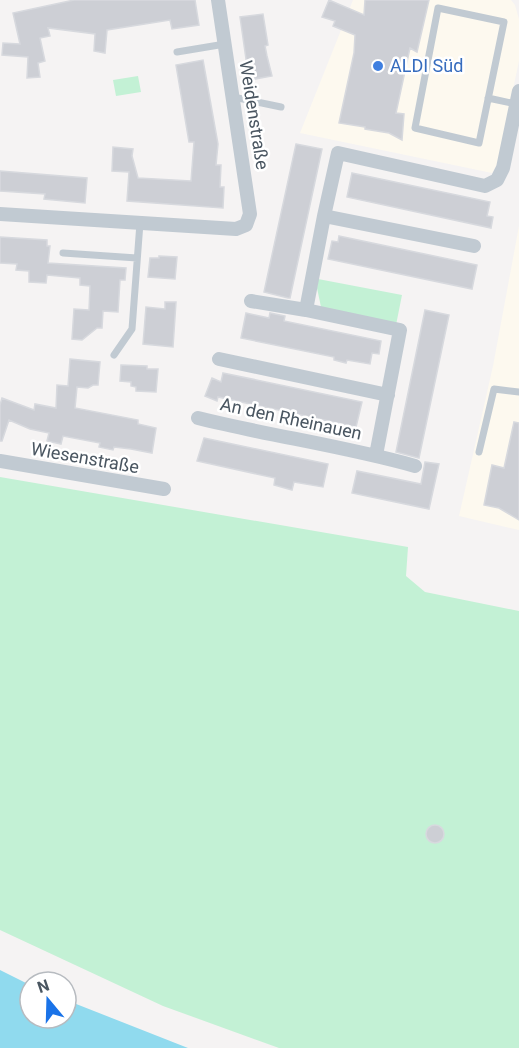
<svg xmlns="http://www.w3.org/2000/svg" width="519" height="1048" viewBox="0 0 519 1048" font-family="Roboto,sans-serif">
<rect width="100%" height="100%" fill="#f5f3f3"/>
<path fill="#fdf9ef" d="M353 0H511L515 5 519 19V61L497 165 492 173 300 133Z
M519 226V530L459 516 493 366Z"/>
<path fill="#c3f1d5" d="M138 76 141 92 116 96 113 80Z
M318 279 402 295 396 325 321 307 317 288Z
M0 477 408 547 406 576 425 592 519 611V1048H279L163 1006 0 930Z"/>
<path fill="#90daee" d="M0 970 30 985V1018H66V1000L188 1048H0Z"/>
<path fill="#cdcfd5" stroke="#d7d9de" stroke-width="1.5" d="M74 0H195L199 25 172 29 170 20 107 30 105 53 94 51 95 34 48 28 50 36 40 38 45 61 38 63 40 77 27 78 28 57 2 55 3 43 20 44 13 13Z
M329 0 364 15 365 0H429L417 52 410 48 396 113 404 114 402 140 389 133 365 129V127L339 123 354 53 355 35 333 26 335 21 322 17Z
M263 14 268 45 265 46 267 56 272 76 249 80 240 17Z
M203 60 218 144 216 165H221L220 187H224L223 208 127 201 129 172 112 171 113 147 133 149 132 156 138 178 191 181 194 142H189L176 65Z
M296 144 322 149 290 298H288L264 292Z
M0 171 87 178 85 203 44 199 45 194 0 191Z
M352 173 490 202 487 216 493 217 491 228 347 197Z
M339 236 477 265 472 289 328 259 332 241 338 242Z
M0 237 47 240V246H50L48 263 126 268 125 280H120L118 312 103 311 102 328H97L82 340 72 339 74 309 89 310 90 286 80 285V278L47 275 46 283 29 282V271L16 270 17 264 0 263Z
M159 256 177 257 175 279 148 277 150 258H159Z
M165 302H176L173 347 143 344 146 307 165 309Z
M425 310 449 315 419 458 396 452Z
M246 313 269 318 270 313 285 316 284 321 381 341 379 354 372 353 370 364 347 360 346 363 334 360V357L241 338Z
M70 359 100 362 98 385H93L88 388 77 387 75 408 138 420V424L156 428 152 453 131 449 114 447 113 450 99 447 100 443 63 436 61 444 47 441 49 433 30 429 9 420 2 441H0V405L2 398 34 410 35 404 56 408 57 385 68 386Z
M121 365 147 366V369H158L156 392 136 391V387L131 386V382L120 381Z
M223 373 362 402 356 427 218 397 217 401 205 396 212 378 221 382Z
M514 422 519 423V520L499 508 484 505 492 465 504 468Z
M204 438 328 464 323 487 294 482 292 490 274 485 275 478 197 461Z
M425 462 439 464 429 509 352 493 357 471 421 484Z
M426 834a9 9 0 1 1 18 0a9 9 0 1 1-18 0Z"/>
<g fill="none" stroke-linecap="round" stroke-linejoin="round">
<path stroke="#c1cad2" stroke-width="7" d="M438 8 504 22 479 143 415 128Z
M177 52 225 44
M233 97 281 107
M488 98 516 104
M63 253 137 258
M114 355 132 329 140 223
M479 452 494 389 519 392"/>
<path stroke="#c1cad2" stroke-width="14" d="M0 214 236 229 246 225 250 214 218 0
M474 246 324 216 338 153 485 186 497 180 503 168 519 91
M251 301 306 310 400 330 376 455
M306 310 324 216
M219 359 388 395
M198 418C270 436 344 446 415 466
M0 461 164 489"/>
</g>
<circle fill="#3f7fe0" stroke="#fff" stroke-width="2" cx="378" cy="66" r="6"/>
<g text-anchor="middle" stroke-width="5" stroke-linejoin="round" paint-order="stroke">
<g font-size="18" fill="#366cbe" stroke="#fff" text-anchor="start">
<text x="390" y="72">ALDI Süd</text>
</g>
<g font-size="18" fill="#4a5661" stroke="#fff">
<text transform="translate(254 115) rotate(81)" y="6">Weidenstraße</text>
<text transform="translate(291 419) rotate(12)" y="6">An den Rheinauen</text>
<text transform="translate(85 458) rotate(10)" y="6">Wiesenstraße</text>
</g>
</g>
<g transform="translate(48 1000) rotate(341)"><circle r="28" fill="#ffffff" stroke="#b7bbc0" stroke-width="1.5"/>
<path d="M0-4.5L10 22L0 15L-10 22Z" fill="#1a73e8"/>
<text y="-9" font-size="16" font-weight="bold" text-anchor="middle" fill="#4a5661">N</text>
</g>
</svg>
